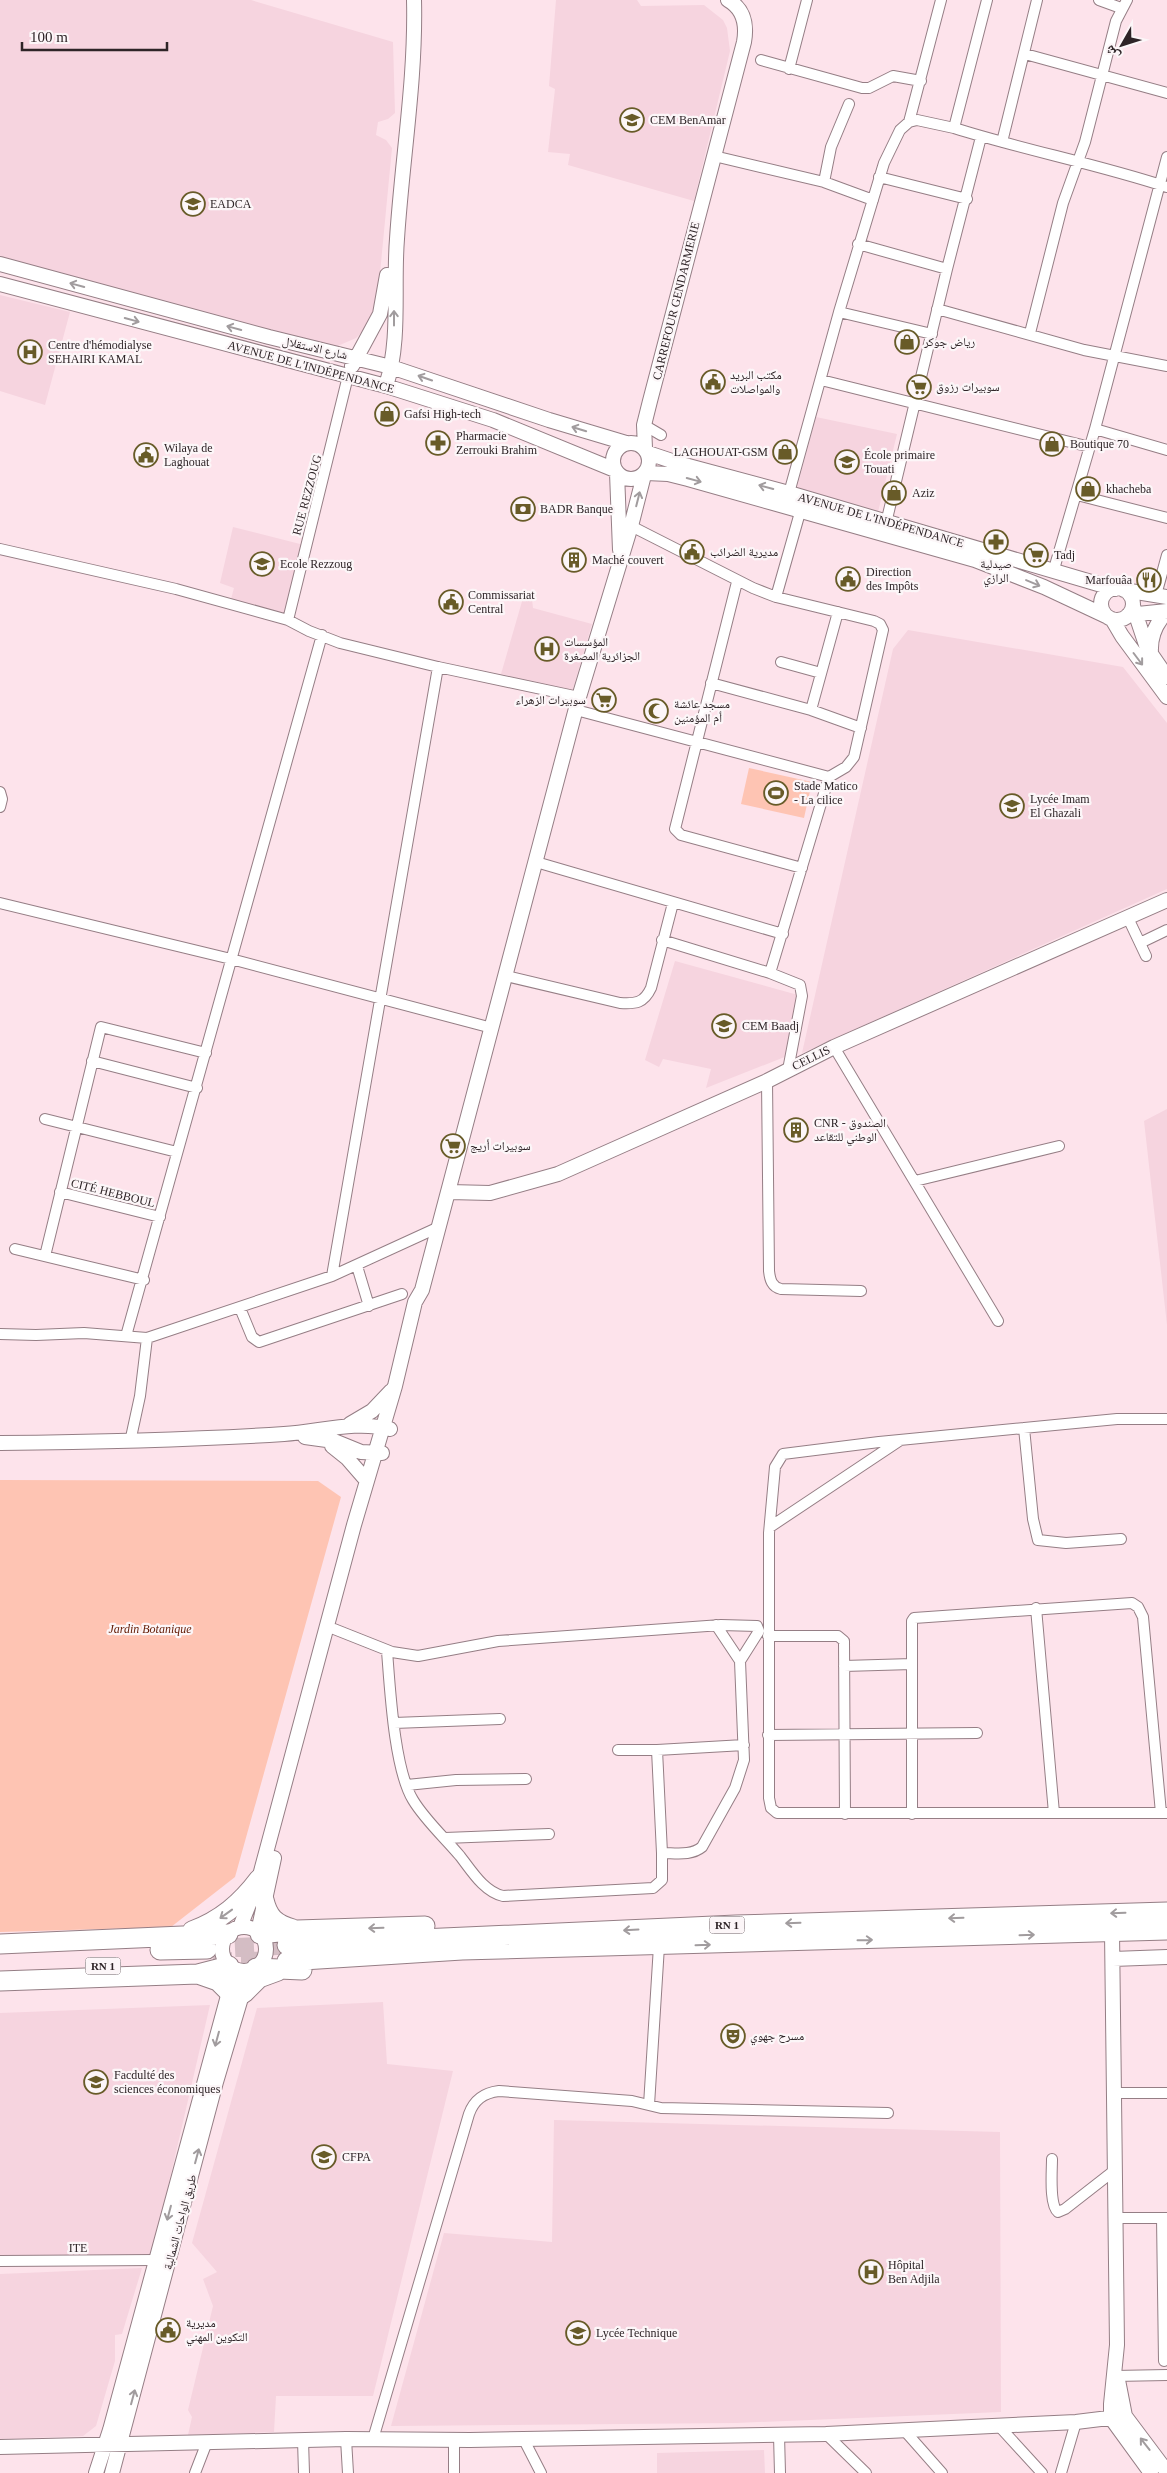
<svg xmlns="http://www.w3.org/2000/svg" width="1167" height="2473" viewBox="0 0 1167 2473" font-family="'Times New Roman','Noto Naskh Arabic',serif">
<rect width="100%" height="100%" fill="#fde3eb"/>
<path fill="#f6d4df" d="M0 0H251L393 42 395 113 388 119 378 122 376 135 386 140 392 148 376 315 366 328 356 338 333 348 0 259Z
M556 0H637L641 6 704 5 723 20 727 28 730 51 694 201 568 165 570 154 548 152 555 89 549 86Z
M0 295 70 312 45 405 0 391Z
M816 417 897 434 878 512 796 491Z
M233 527 304 545 284 616 231 599 234 588 220 583Z
M523 598 532 599 533 608 592 624 572 692 501 674Z
M908 630 1123 667 1167 723V889L802 1053 893 649Z
M675 961 798 995 787 1056 706 1088 711 1069 663 1059 659 1067 645 1060Z
M1167 1109V1325L1144 1121Z
M383 2002 387 2064 453 2071 373 2396H276L274 2432 188 2435 192 2417 188 2410 213 2306 203 2279 217 2272 192 2243 257 2008Z
M210 2005 152 2256 0 2263V2013Z
M554 2120 1000 2132 1001 2412 736 2423 391 2426 444 2233 552 2242Z
M142 2268 122 2334 115 2335V2361L96 2426 83 2436 0 2439V2274Z
M764 2450 765 2473H657V2453Z"/>
<path fill="#fec4b3" d="M749 768 812 782 804 818 741 804Z
M0 1480 318 1481 341 1497 235 1877 171 1927 0 1932Z"/>
<g fill="none" stroke-linecap="round" stroke-linejoin="round">
<path stroke="#d4bdc4" stroke-width="19" stroke-dasharray="19 9" stroke-linecap="butt" d="M207 1949 287 1945
M213 1962 273 1961"/>
<g stroke="#957e85" stroke-width="12">
<path id="street" d="M1099 0 1121 8
M1025 54 1167 93
M761 60 862 88H869L893 76 921 81
M789 69 807 0
M909 122 941 0
M954 128C1024 150 1097 164 1167 187
M1002 142 1037 0
M714 156 824 182 873 200
M879 177 967 199
M824 182 831 147 849 104
M858 244 947 269
M937 309 1084 350 1167 366
M839 312 932 334
M1030 333 1063 203 1085 142 1116 21 1127 0
M821 380 1090 447
M644 425 661 435
M1095 429 1167 450
M789 493 839 312 884 163 900 130 909 122 917 120 954 128 987 0
M1077 495 1167 518
M886 523 947 269 981 137
M631 526 753 588 776 597 874 621 880 624 883 630 854 757 846 767 829 777 770 973
M0 549 176 589 288 620 309 631 340 643 438 667 579 697
M1054 569 1095 429 1167 157
M737 582 675 829 681 835 802 868
M1156 595 1167 555
M776 597 801 509
M288 620 348 376
M781 662 821 673
M711 683 811 710 861 728
M576 710 829 777
M811 710 838 612
M0 792 2 799 0 807
M536 862 783 934
M0 903 231 959 492 1028
M1128 918 1146 956
M662 940 770 973 800 985 802 996 788 1070
M1140 943 1167 930
M506 976 620 1003C636 1004 644 1003 651 988L673 903
M834 1047 998 1321
M92 1061 197 1088
M767 1081 769 1271C770 1280 772 1287 781 1289L861 1291
M45 1119 177 1152
M915 1181 1059 1146
M60 1192 160 1217
M15 1249 144 1280
M45 1256 101 1027 206 1053
M357 1266 369 1306
M332 1276 438 667
M240 1308 252 1337 259 1342 402 1294
M0 1334 36 1335 84 1333 147 1338 332 1276 439 1227
M126 1336 322 635
M1167 1419H1117L879 1442 783 1454 775 1467 769 1533V1798L771 1808 777 1813H1167
M1024 1428 1033 1519 1038 1540 1066 1543 1121 1539
M130 1442 140 1396 147 1338
M770 1527 899 1441
M1036 1608 1054 1813
M334 1629 392 1652 418 1656 498 1641 721 1625 757 1626 759 1631 740 1661 716 1625
M768 1636H838L844 1641 845 1814
M387 1651C390 1688 394 1769 413 1800 425 1820 444 1837 460 1856 471 1870 484 1892 503 1896L653 1888 662 1880V1853C676 1853 691 1856 702 1847L735 1788 744 1760 740 1661
M844 1666 912 1664
M394 1723 500 1719
M768 1735 977 1733
M618 1750H657
M407 1785 456 1780 526 1779
M912 1814V1621L914 1618 1132 1603 1138 1607 1143 1617 1161 1813
M445 1838 549 1834
M662 1853 657 1750 744 1745
M1114 2093H1167
M649 2105 659 1946
M1052 2159C1052 2171 1049 2205 1058 2212L1065 2209 1115 2170
M1116 2218H1167
M1162 2218 1164 2361
M0 2261 156 2260
M1114 2376 1167 2375
M999 2426 1042 2473
M904 2430 942 2473
M826 2434 866 2473
M779 2435 780 2473
M523 2438 541 2473
M346 2439 348 2473
M373 2439 469 2114C474 2100 483 2093 499 2091L632 2101 661 2108 888 2113
M303 2440 304 2473
M454 2440V2473
M195 2473 207 2442
M1061 2473 1076 2422"/>
</g>
<g stroke="#957e85" stroke-width="16">
<path id="secondary" d="M0 264 269 337 391 367 549 420 626 443
M0 284 386 386 493 420 615 470
M352 366 380 314 387 275
M386 386C401 339 393 287 397 239 402 160 416 79 414 0
M613 461a18 18 0 1 1 36 0a18 18 0 1 1-36 0Z
M645 448 644 425 650 401 744 42C747 25 744 9 728 0
M648 453 681 464 789 493 1115 589
M617 473 620 550
M646 473 668 474 688 479 975 560 1044 587 1108 617
M1101 604a16 16 0 1 1 32 0a16 16 0 1 1-32 0Z
M1124 590 1167 597
M1133 606 1147 648 1167 677
M1128 615 1167 611
M1112 619 1122 636 1167 697
M1151 653C1150 637 1155 624 1167 612
M449 1192 490 1193 558 1174 767 1081 834 1047 1167 900
M350 1424 372 1411 391 1391
M305 1437 334 1441 361 1452 382 1453
M0 1443C95 1442 190 1440 284 1434 320 1432 354 1420 390 1429
M332 1446 347 1458 367 1481
M222 1949a22 22 0 1 1 44 0a22 22 0 1 1-44 0Z
M240 1927 259 1879 354 1525 395 1386 415 1302 422 1290 579 697 631 526 644 475
M258 1932 274 1858
M1112 1932 1117 2345 1111 2404V2418L1151 2473
M1113 1959 1167 1957
M1118 2380 1125 2416 1167 2472
M0 2447 346 2439 470 2440 826 2434 1076 2422 1125 2416
M96 2473 110 2430 235 1970
M112 2473 216 2082 249 1971"/>
</g>
<g stroke="#957e85" stroke-width="21">
<path id="highway" d="M264 1900C268 1917 275 1924 293 1929
M192 1931C221 1920 241 1903 259 1879
M260 1934 297 1930 425 1926
M0 1944 228 1934
M287 1945 736 1925 1167 1912
M160 1950 207 1949
M287 1961 462 1950 1167 1930
M256 1968 302 1970
M198 1974 218 1981 229 1992
M0 1981 198 1974 229 1966
M244 1993 259 1978 278 1971"/>
</g>
<use href="#street" stroke="#fff" stroke-width="10"/>
<use href="#secondary" stroke="#fff" stroke-width="14"/>
<use href="#highway" stroke="#fff" stroke-width="19"/>
</g>
<defs><path id="oneway-shaft" d="M-6 0H5M1.5-3L5.5 0L1.5 3" fill="none" stroke-width="1.6" stroke-linecap="round" stroke-linejoin="round" transform="scale(1.25)"/></defs>
<g stroke="#a19c9e">
<use href="#oneway-shaft" transform="translate(77 285) rotate(-165)"/>
<use href="#oneway-shaft" transform="translate(394 318) rotate(-90)"/>
<use href="#oneway-shaft" transform="translate(132 320) rotate(15)"/>
<use href="#oneway-shaft" transform="translate(234 328) rotate(-165)"/>
<use href="#oneway-shaft" transform="translate(425 378) rotate(-161)"/>
<use href="#oneway-shaft" transform="translate(579 429) rotate(-163)"/>
<use href="#oneway-shaft" transform="translate(694 480) rotate(15)"/>
<use href="#oneway-shaft" transform="translate(766 487) rotate(-165)"/>
<use href="#oneway-shaft" transform="translate(638 499) rotate(-76)"/>
<use href="#oneway-shaft" transform="translate(1033 583) rotate(23)"/>
<use href="#oneway-shaft" transform="translate(1138 659) rotate(53)"/>
<use href="#oneway-shaft" transform="translate(1118 1913) rotate(178)"/>
<use href="#oneway-shaft" transform="translate(226 1914) rotate(144)"/>
<use href="#oneway-shaft" transform="translate(956 1918) rotate(178)"/>
<use href="#oneway-shaft" transform="translate(793 1923) rotate(178)"/>
<use href="#oneway-shaft" transform="translate(376 1928) rotate(178)"/>
<use href="#oneway-shaft" transform="translate(631 1930) rotate(177)"/>
<use href="#oneway-shaft" transform="translate(1027 1935) rotate(-2)"/>
<use href="#oneway-shaft" transform="translate(865 1940) rotate(-1)"/>
<use href="#oneway-shaft" transform="translate(703 1945) rotate(-2)"/>
<use href="#oneway-shaft" transform="translate(217 2039) rotate(105)"/>
<use href="#oneway-shaft" transform="translate(197 2156) rotate(-75)"/>
<use href="#oneway-shaft" transform="translate(169 2213) rotate(105)"/>
<use href="#oneway-shaft" transform="translate(133 2397) rotate(-75)"/>
<use href="#oneway-shaft" transform="translate(1145 2444) rotate(-128)"/>
</g>
<defs>
<g id="school-ring" transform="scale(1.25)"><circle r="9.5" fill="#fcf6f8" stroke="#685b28" stroke-width="1.5"/><path d="M0-5L7-2L0 1L-7-2ZM-4 1L0 2.5L4 1V4Q0 6-4 4Z" fill="#685b28"/></g>
<g id="university-ring" transform="scale(1.25)"><circle r="9.5" fill="#fcf6f8" stroke="#685b28" stroke-width="1.5"/><path d="M0-5L7-2L0 1L-7-2ZM-4 1L0 2.5L4 1V4Q0 6-4 4Z" fill="#685b28"/></g>
<g id="shop-ring" transform="scale(1.25)"><circle r="9.5" fill="#fcf6f8" stroke="#685b28" stroke-width="1.5"/><path d="M-5-2.5h2.3a2.7 3.5 0 0 1 5.4 0H5L5.5 6h-11ZM-1.5-2.5h3a1.5 2.3 0 0 0-3 0Z" fill="#685b28"/></g>
<g id="hospital-ring" transform="scale(1.25)"><circle r="9.5" fill="#fcf6f8" stroke="#685b28" stroke-width="1.5"/><path d="M-5-5h3v3.5h4V-5h3V5h-3V1.5h-4V5h-3Z" fill="#685b28"/></g>
<g id="civic-ring" transform="scale(1.25)"><circle r="9.5" fill="#fcf6f8" stroke="#685b28" stroke-width="1.5"/><path d="M-.6-6.5H3V-4.5H.6V-3L4-1V1h2V6H-6V1h2V-1L-.6-3ZM-1.2 2.5V6h2.4V2.5Z" fill="#685b28"/></g>
<g id="supermarket-ring" transform="scale(1.25)"><circle r="9.5" fill="#fcf6f8" stroke="#685b28" stroke-width="1.5"/><path d="M-6-5.5h2.5l.6 2H6L4.5 2H-2.5L-4.4-4H-6ZM-1.5 3.2a1.3 1.3 0 1 0 .1 0ZM3 3.2a1.3 1.3 0 1 0 .1 0Z" fill="#685b28"/></g>
<g id="pharmacy-ring" transform="scale(1.25)"><circle r="9.5" fill="#fcf6f8" stroke="#685b28" stroke-width="1.5"/><path d="M-2-6h4v4h4v4h-4v4h-4v-4h-4v-4h4Z" fill="#685b28"/></g>
<g id="bank-ring" transform="scale(1.25)"><circle r="9.5" fill="#fcf6f8" stroke="#685b28" stroke-width="1.5"/><path d="M-6-4H6V4H-6ZM0-2.3a2.3 2.3 0 1 0 0 4.6a2.3 2.3 0 1 0 0-4.6Z" fill="#685b28"/></g>
<g id="building-ring" transform="scale(1.25)"><circle r="9.5" fill="#fcf6f8" stroke="#685b28" stroke-width="1.5"/><path d="M-4-6H4V6H1V3H-1V6H-4ZM-2.5-4.3h1.7v1.8h-1.7ZM.8-4.3h1.7v1.8H.8ZM-2.5-1h1.7V.8h-1.7ZM.8-1h1.7V.8H.8Z" fill="#685b28"/></g>
<g id="restaurant-ring" transform="scale(1.25)"><circle r="9.5" fill="#fcf6f8" stroke="#685b28" stroke-width="1.5"/><path d="M-5-6h1v4h1v-4h1v4h1v-4h1v5L-1.5 .5V6h-2V.5L-5-1ZM5-6V6H3V1.5H1.5Q1.5-4 5-6Z" fill="#685b28"/></g>
<g id="mosque-ring" transform="scale(1.25)"><circle r="9.5" fill="#fcf6f8" stroke="#685b28" stroke-width="1.5"/><path d="M3.5-4.9A6 6 0 1 0 3.5 4.9A5 5 0 1 1 3.5-4.9Z" fill="#685b28"/></g>
<g id="stadium-ring" transform="scale(1.25)"><circle r="9.5" fill="#fcf6f8" stroke="#685b28" stroke-width="1.5"/><path d="M0-5a6.5 5 0 1 0 0 10a6.5 5 0 1 0 0-10ZM-3.5-1.8h7v3.6h-7Z" fill="#685b28"/></g>
<g id="theatre-ring" transform="scale(1.25)"><circle r="9.5" fill="#fcf6f8" stroke="#685b28" stroke-width="1.5"/><path d="M-5-5.5Q0-4 5-5.5V0Q5 5 0 6Q-5 5-5 0ZM-3.3-2.5H-1v1.5H-3.3ZM1-2.5H3.3v1.5H1ZM-2.8 1Q0 5.5 2.8 1Z" fill="#685b28"/></g>
</defs>
<g fill-rule="evenodd">
<use href="#school-ring" x="632" y="120"/>
<use href="#university-ring" x="193" y="204"/>
<use href="#shop-ring" x="907" y="342"/>
<use href="#hospital-ring" x="30" y="352"/>
<use href="#civic-ring" x="713" y="382"/>
<use href="#supermarket-ring" x="919" y="387"/>
<use href="#shop-ring" x="387" y="414"/>
<use href="#pharmacy-ring" x="438" y="443"/>
<use href="#shop-ring" x="1052" y="444"/>
<use href="#shop-ring" x="785" y="452"/>
<use href="#civic-ring" x="146" y="455"/>
<use href="#school-ring" x="847" y="462"/>
<use href="#shop-ring" x="1088" y="489"/>
<use href="#shop-ring" x="894" y="493"/>
<use href="#bank-ring" x="523" y="509"/>
<use href="#pharmacy-ring" x="996" y="542"/>
<use href="#civic-ring" x="692" y="552"/>
<use href="#supermarket-ring" x="1036" y="555"/>
<use href="#building-ring" x="574" y="560"/>
<use href="#school-ring" x="262" y="564"/>
<use href="#civic-ring" x="848" y="579"/>
<use href="#restaurant-ring" x="1149" y="580"/>
<use href="#civic-ring" x="451" y="602"/>
<use href="#hospital-ring" x="547" y="649"/>
<use href="#supermarket-ring" x="604" y="700"/>
<use href="#mosque-ring" x="656" y="711"/>
<use href="#stadium-ring" x="776" y="793"/>
<use href="#school-ring" x="1012" y="806"/>
<use href="#school-ring" x="724" y="1026"/>
<use href="#building-ring" x="796" y="1130"/>
<use href="#supermarket-ring" x="453" y="1146"/>
<use href="#theatre-ring" x="733" y="2036"/>
<use href="#university-ring" x="96" y="2082"/>
<use href="#university-ring" x="324" y="2157"/>
<use href="#hospital-ring" x="871" y="2272"/>
<use href="#civic-ring" x="168" y="2330"/>
<use href="#school-ring" x="578" y="2333"/>
</g>
<g text-anchor="middle" stroke-width="4.5" stroke-linejoin="round" paint-order="stroke">
<g fill="#fcf6f8" stroke="#6c6366" stroke-width="1">
<rect x="709.5" y="1916.5" width="35" height="17" rx="4"/>
<rect x="85.5" y="1957.5" width="35" height="17" rx="4"/>
</g>
<g font-size="11" font-weight="bold" fill="#2e2427">
<text x="727" y="1929">RN 1</text>
<text x="103" y="1970">RN 1</text>
</g>
<g font-size="12" fill="#2e2427" stroke="#fcf6f8" text-anchor="start">
<text x="650" y="124">CEM BenAmar</text>
<text x="210" y="208">EADCA</text>
<text x="924" y="346">رياض جوكر</text>
<text x="48" y="349">Centre d'hémodialyse<tspan x="48" dy="14">SEHAIRI KAMAL</tspan></text>
<text x="730" y="379">مكتب البريد<tspan x="730" dy="14">والمواصلات</tspan></text>
<text x="936" y="391">سوبيرات رزوق</text>
<text x="404" y="418">Gafsi High-tech</text>
<text x="456" y="440">Pharmacie<tspan x="456" dy="14">Zerrouki Brahim</tspan></text>
<text x="1070" y="448">Boutique 70</text>
<text x="164" y="452">Wilaya de<tspan x="164" dy="14">Laghouat</tspan></text>
<text x="768" y="456" text-anchor="end">LAGHOUAT-GSM</text>
<text x="864" y="459">École primaire<tspan x="864" dy="14">Touati</tspan></text>
<text x="1106" y="493">khacheba</text>
<text x="912" y="497">Aziz</text>
<text x="540" y="513">BADR Banque</text>
<text x="710" y="556">مديرية الضرائب</text>
<text x="1054" y="559">Tadj</text>
<text x="592" y="564">Maché couvert</text>
<text x="280" y="568">Ecole Rezzoug</text>
<text x="996" y="568" text-anchor="middle">صيدلية<tspan x="996" dy="14">الرازي</tspan></text>
<text x="866" y="576">Direction<tspan x="866" dy="14">des Impôts</tspan></text>
<text x="1132" y="584" text-anchor="end">Marfouâa</text>
<text x="468" y="599">Commissariat<tspan x="468" dy="14">Central</tspan></text>
<text x="564" y="646">المؤسسات<tspan x="564" dy="14">الجزائرية المصغرة</tspan></text>
<text x="586" y="704" text-anchor="end">سوبيرات الزهراء</text>
<text x="674" y="708">مسجد عائشة<tspan x="674" dy="14">أم المؤمنين</tspan></text>
<text x="794" y="790">Stade Matico<tspan x="794" dy="14">- La cilice</tspan></text>
<text x="1030" y="803">Lycée Imam<tspan x="1030" dy="14">El Ghazali</tspan></text>
<text x="742" y="1030">CEM Baadj</text>
<text x="814" y="1127">CNR - الصندوق<tspan x="814" dy="14">الوطني للتقاعد</tspan></text>
<text x="470" y="1150">سوبيرات أريج</text>
<text x="750" y="2040">مسرح جهوي</text>
<text x="114" y="2079">Facdulté des<tspan x="114" dy="14">sciences économiques</tspan></text>
<text x="342" y="2161">CFPA</text>
<text x="888" y="2269">Hôpital<tspan x="888" dy="14">Ben Adjila</tspan></text>
<text x="186" y="2327">مديرية<tspan x="186" dy="14">التكوين المهني</tspan></text>
<text x="596" y="2337">Lycée Technique</text>
</g>
<g font-size="12" fill="#2e2427" stroke="#fcf6f8">
<text transform="translate(676 301) rotate(-76)" y="4">CARREFOUR GENDARMERIE</text>
<text transform="translate(315 348) rotate(13)" y="4">شارع الاستقلال</text>
<text transform="translate(311 367) rotate(15)" y="4">AVENUE DE L'INDÉPENDANCE</text>
<text transform="translate(307 495) rotate(-75)" y="4">RUE REZZOUG</text>
<text transform="translate(881 520) rotate(16)" y="4">AVENUE DE L'INDÉPENDANCE</text>
<text transform="translate(811 1058) rotate(-26)" y="4">CELLIS</text>
<text transform="translate(113 1193) rotate(14)" y="4">CITÉ HEBBOUL</text>
<text transform="translate(180 2222) rotate(-75)" y="4">طريق الواحات الشمالية</text>
<text x="78" y="2252">ITE</text>
</g>
<g font-size="12" font-style="italic" fill="#631a03" stroke="#fcf6f8">
<text x="150" y="1633">Jardin Botanique</text>
</g>
</g>
<g transform="translate(1122 45) rotate(231)" stroke="#fcf6f8" stroke-width="4" paint-order="stroke">
<path d="M0-4L9 19L0 12L-9 19Z" fill="#2e2427"/>
<text y="-8" font-size="14" font-weight="bold" text-anchor="middle" fill="#2e2427">ش</text>
</g>
<path d="M22 42v8h145v-8" fill="none" stroke="#2e2427" stroke-width="2.5"/>
<text x="30" y="42" font-size="15" fill="#2e2427" stroke="#fcf6f8" stroke-width="4" paint-order="stroke">100 m</text>
</svg>
